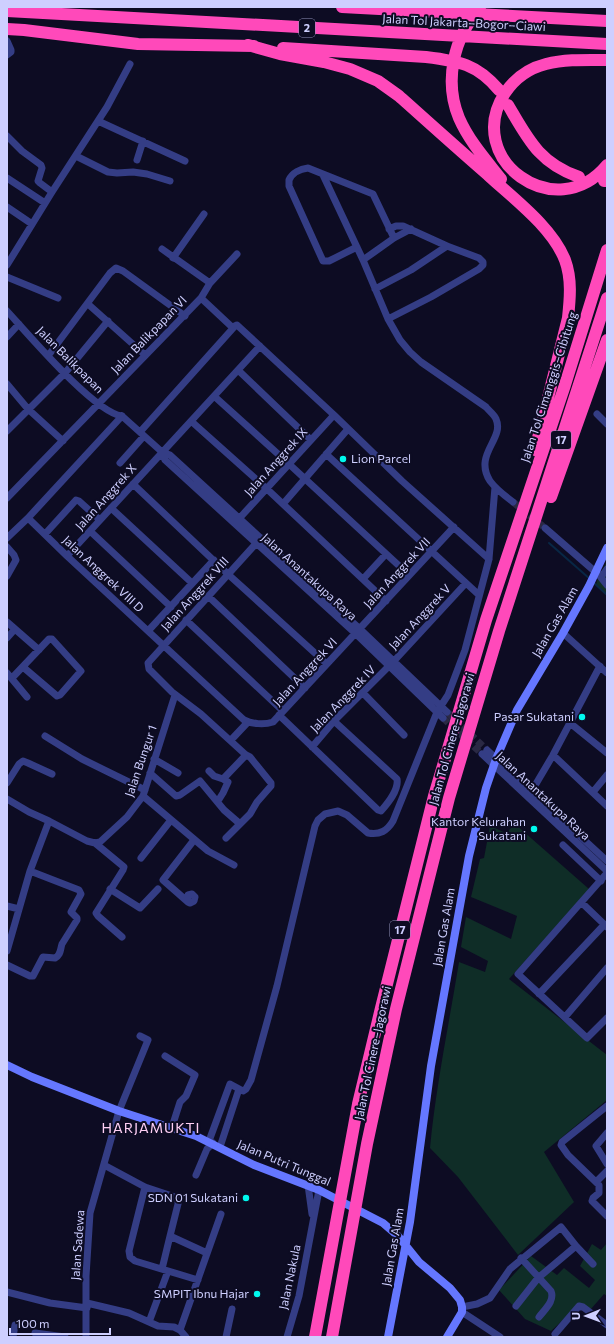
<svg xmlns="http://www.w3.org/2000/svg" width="614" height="1344" viewBox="0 0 614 1344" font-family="Commissioner,sans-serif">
<rect width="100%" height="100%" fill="#0d0c23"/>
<path fill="#0f2d27" d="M607 561V595L596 585 597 581Z
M515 824 589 889 509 979 607 1055V1100L544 1152 574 1202 518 1255 458 1177 430 1148C436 1085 449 1024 459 962L485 972 488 961 461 947 466 917 511 939 517 916 471 897 480 859 484 858 490 826 506 833Z
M607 1243V1296L604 1294 591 1309 580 1304 551 1331 525 1319 499 1290 531 1256 557 1275 564 1268 589 1288 595 1280 580 1266 592 1244 601 1250Z"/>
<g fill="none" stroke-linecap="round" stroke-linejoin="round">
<path stroke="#082745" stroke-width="2" d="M549 543 590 579
M593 582 607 595"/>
<path stroke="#2a2944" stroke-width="7" stroke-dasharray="7 3.5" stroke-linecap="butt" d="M513 502 545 528
M447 712 487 750
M443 718 482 754"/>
<path stroke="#343d85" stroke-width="7" d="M7 41 11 50V52L7 55
M98 121 185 161
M7 136 22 151 41 165 42 168 38 181 40 183 52 192
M76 156 108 172 117 173 133 172 147 174 170 181
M137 160 143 141
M323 175 363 260 388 319 400 340 410 352 421 362 486 407C489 411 494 414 496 419 505 439 473 454 490 481 496 489 505 496 513 502
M7 178 45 203
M7 207 32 224
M394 238 411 229
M357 247 329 261H323L289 186V180C292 173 300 169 308 168L373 194 394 238 363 260
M162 249 210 283
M173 258 204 214
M7 265 52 192 107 107 130 64
M7 277 58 298
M375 289 411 270 447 246 403 226H396L389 229
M201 298 210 283 237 254
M88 304 145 355
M7 311C29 335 94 412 122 416
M388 319 431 297 479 269 483 265V262L479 258 447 246
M7 337 19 324
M48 356 110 273 116 268 123 271 185 316
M238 370 311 440
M7 384 28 409 63 441
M214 396 289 464 409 575
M597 414 607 424
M122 416 162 452 170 455 360 629 447 712
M191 421 267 489 386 601
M7 431 65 373 108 321
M140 432 235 326 237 325 334 415 402 481 489 559
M162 452 165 460 356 634 443 718
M326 454 479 595
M120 463 144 436
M133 484 230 576 327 664
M7 498 201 298 233 328
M283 504 348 429
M111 508 192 583
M28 518 67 556 244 720C252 724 264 725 273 722L454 527
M236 522 334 415
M545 528 599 575 607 585
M90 531 171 607
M45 534 76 500 79 501 100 520
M7 538 28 518 122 416
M7 547 14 555 16 560 7 576
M67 556 260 346
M601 577 607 569
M363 579 386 554
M208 596 305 688
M186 620 283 711
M7 622 39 650
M148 631 214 560
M563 633 607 673
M7 638 15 629
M7 673 27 697
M12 678 49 639H52L81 671 60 695 57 696 23 667
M363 693 404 735
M279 715 378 810 381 811C388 803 399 790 397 779L334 721
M570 723 607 753
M45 736 82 759 145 790
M231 740 248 722
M312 747 334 721 394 661 466 583
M487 750 607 861
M482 754 607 871
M553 755 607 806
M154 759 178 773
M209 771 214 776 223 779
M150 773 176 796 180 795 200 781 224 810 239 823
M7 783 19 764 23 761 28 763 52 774
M593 792 607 775
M530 794 553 755 600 666
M143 796 208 851 234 865
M7 799 29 812 49 821 87 841 95 843 100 842 127 817 143 796 175 695
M218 801 223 793 228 782 223 779 246 755
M226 838 250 814 257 802 271 786V783L250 757 246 755 201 714 172 692 149 669 148 663 261 538
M95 843 124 867 123 870 96 913 98 916 122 937
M563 845 601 881
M141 858 171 820
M607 873 518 974 587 1038 607 1018
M110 889 140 908 158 889
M187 900 188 895 192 894 195 897 194 901 190 903 188 902 163 880 194 840
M582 903 607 927
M7 906 19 909
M7 951 30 871 49 821
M7 965 30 976H33L43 957 55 958C61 955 60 950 62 944L77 920V918L71 912 81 894 79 890 30 871
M539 994 604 925
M565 1017 607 968
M165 1056 195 1075 186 1096 180 1102 172 1127
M607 1106 562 1142 561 1145 568 1155 599 1185V1193L593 1198 592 1201 607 1216
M607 1133 596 1146 607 1164
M209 1141 230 1084 243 1091 246 1089 251 1080 277 986 315 826 318 820 325 814 338 811 347 815 368 833C380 835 387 831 393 821L437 712 448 695 465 650 489 559 495 487
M220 1147 239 1089
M104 1165 145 1187 175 1197 178 1200V1204L170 1236 207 1253
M196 1175 207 1149 213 1143
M596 1182 607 1171
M308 1185 312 1214
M145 1187 129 1251 130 1257 135 1261 198 1280
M521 1258 551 1291C555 1301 545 1309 539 1317
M162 1269 170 1236
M7 1292 50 1303 87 1308
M87 1303 129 1313 158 1326 174 1327 180 1330 186 1337
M516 1306 538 1278 576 1246
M462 1307 477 1304 490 1298 510 1269 561 1227 576 1246 593 1264
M462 1312 500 1337
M149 1322 168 1271
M180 1330 221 1214
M35 1333 65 1337
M555 1334 579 1306 583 1307 607 1325
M13 1337 15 1325
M86 1337V1276L90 1213 119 1111 148 1040 140 1036
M226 1337 232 1309
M287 1337 299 1296 319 1190"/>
<path stroke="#6577ff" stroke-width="8" d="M7 1065 32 1077 119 1111 196 1136 254 1165 319 1190 383 1223 398 1236 419 1262 450 1288 460 1300 462 1307V1312L447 1337
M388 1337 410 1222 431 1066 469 856 486 788 496 759 517 710 563 633 589 586 607 548"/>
<path stroke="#ff49ba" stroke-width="12" d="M342 7 607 21
M480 9C453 37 444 82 459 118 469 141 486 160 501 179
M7 11 607 44
M7 29 24 30 138 44 254 46
M248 45 280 54 324 62 350 69 378 81 399 96C428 122 458 149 488 175 514 199 552 227 565 260 572 279 570 299 568 318L535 450
M283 48 426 57C459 61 477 64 499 90
M607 60C587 60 566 59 546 64 530 68 515 78 505 93 462 159 556 227 607 165
M508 105C528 139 539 163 579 177
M604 181H607
M551 497 607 340
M315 1337 358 1104 381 1008 434 796 486 620 565 385 607 250
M332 1337 367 1144 396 1009 449 798 499 631 607 298"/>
</g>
<g fill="#00f9ee" stroke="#0d0c23" stroke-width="1.5">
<circle cx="343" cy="459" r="4"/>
<circle cx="582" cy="717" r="4"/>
<circle cx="534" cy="829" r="4"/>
<circle cx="246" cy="1198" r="4"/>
<circle cx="257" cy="1294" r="4"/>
</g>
<g text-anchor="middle" stroke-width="4" stroke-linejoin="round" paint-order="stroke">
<g fill="#0d0c23" stroke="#9494bd" stroke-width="1">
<rect x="299" y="19" width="16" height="18" rx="3"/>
<rect x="551" y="431" width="20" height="18" rx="3"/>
<rect x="390" y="921" width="20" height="18" rx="3"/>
</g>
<g font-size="11" font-weight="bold" fill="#cecfff">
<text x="307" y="32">2</text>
<text x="561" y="444">17</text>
<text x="400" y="934">17</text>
</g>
<g font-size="12" fill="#cecfff" stroke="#0d0c23">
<text transform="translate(464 23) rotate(3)" y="4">Jalan Tol Jakarta–Bogor–Ciawi</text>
<text transform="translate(149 335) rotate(-46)" y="4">Jalan Balikpapan VI</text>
<text transform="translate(70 360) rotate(45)" y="4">Jalan Balikpapan</text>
<text transform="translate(549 387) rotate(-72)" y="4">Jalan Tol Cimanggis–Cibitung</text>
<text transform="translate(276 462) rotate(-48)" y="4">Jalan Anggrek IX</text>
<text transform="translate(106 497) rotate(-48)" y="4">Jalan Anggrek X</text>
<text transform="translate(397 573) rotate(-47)" y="4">Jalan Anggrek VII</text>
<text transform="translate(103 574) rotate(43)" y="4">Jalan Anggrek VIII D</text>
<text transform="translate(309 577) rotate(42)" y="4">Jalan Anantakupa Raya</text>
<text transform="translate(195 594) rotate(-48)" y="4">Jalan Anggrek VIII</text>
<text transform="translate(420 617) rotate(-47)" y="4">Jalan Anggrek V</text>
<text transform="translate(555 622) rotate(-60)" y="4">Jalan Gas Alam</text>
<text transform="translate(305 672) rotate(-47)" y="4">Jalan Anggrek VI</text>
<text transform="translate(343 699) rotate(-46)" y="4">Jalan Anggrek IV</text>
<text transform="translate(452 739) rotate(-74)" y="4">Jalan Tol Cinere–Jagorawi</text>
<text transform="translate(141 761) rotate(-71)" y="4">Jalan Bungur 1</text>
<text transform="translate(543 796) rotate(43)" y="4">Jalan Anantakupa Raya</text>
<text transform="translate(444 927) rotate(-80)" y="4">Jalan Gas Alam</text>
<text transform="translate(373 1053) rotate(-78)" y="4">Jalan Tol Cinere–Jagorawi</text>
<text transform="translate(284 1163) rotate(23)" y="4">Jalan Putri Tunggal</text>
<text transform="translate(78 1245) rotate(-86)" y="4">Jalan Sadewa</text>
<text transform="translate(393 1247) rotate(-80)" y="4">Jalan Gas Alam</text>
<text transform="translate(290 1277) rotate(-78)" y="4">Jalan Nakula</text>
</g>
<g font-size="12" fill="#cecfff" stroke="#0d0c23" text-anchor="end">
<text x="351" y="463" text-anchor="start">Lion Parcel</text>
<text x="574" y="721">Pasar Sukatani</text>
<text x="526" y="826">Kantor Kelurahan<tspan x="526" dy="14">Sukatani</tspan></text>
<text x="238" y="1202">SDN 01 Sukatani</text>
<text x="249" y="1298">SMPIT Ibnu Hajar</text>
</g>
<g font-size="14" letter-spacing="1" fill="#ffd0f5" stroke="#0d0c23">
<text x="151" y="1133">HARJAMUKTI</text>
</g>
</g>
<rect width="614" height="1344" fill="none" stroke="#cecfff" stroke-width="16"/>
<g transform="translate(586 1316) rotate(269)" stroke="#0d0c23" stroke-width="3" paint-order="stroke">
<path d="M0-3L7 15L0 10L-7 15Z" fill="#cecfff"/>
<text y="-6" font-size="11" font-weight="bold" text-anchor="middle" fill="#cecfff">U</text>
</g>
<path d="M10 1328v6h100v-6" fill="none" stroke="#cecfff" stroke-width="2"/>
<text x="16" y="1328" font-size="12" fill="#cecfff" stroke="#0d0c23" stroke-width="3" paint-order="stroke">100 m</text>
</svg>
